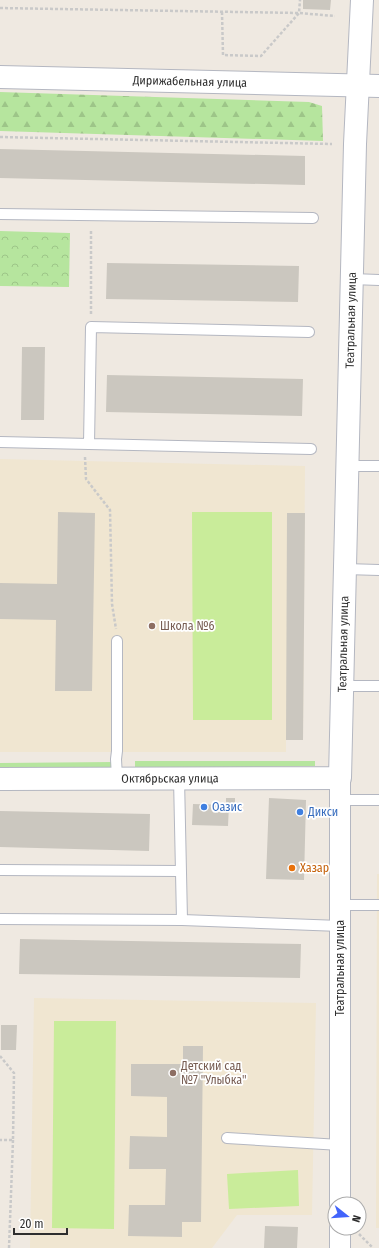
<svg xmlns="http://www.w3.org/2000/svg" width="379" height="1248" viewBox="0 0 379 1248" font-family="'Fira Sans Condensed',sans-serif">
<defs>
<pattern id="forest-firs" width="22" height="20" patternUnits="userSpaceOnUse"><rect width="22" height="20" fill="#b6e59e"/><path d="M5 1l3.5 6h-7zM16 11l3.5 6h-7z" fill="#9dc588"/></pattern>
<pattern id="park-crowns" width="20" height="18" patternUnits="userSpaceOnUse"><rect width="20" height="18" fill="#b6e59e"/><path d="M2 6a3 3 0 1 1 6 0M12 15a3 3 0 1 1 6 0" fill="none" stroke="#9dc588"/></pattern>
</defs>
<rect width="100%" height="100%" fill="#efe9e1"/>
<path fill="#f0e6d1" d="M0 459 305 466 303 740H286V752H0Z
M377 874H379V1228H376Z
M34 998 316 1003 312 1215H237L212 1248H30Z"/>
<path fill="#b6e59e" d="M135 761H315V766L135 769Z
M114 762V766L108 770 0 771V763Z"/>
<path fill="url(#forest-firs)" d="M0 92 309 102 322 106 323 141 0 131Z"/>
<path fill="url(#park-crowns)" d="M0 231 70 233 69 287 0 286Z"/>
<path fill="#c9ec9a" d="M192 512H272V720H193Z
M54 1021H116L114 1229 52 1228Z
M298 1170 299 1206 229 1209 227 1174Z"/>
<path fill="#cbc7bf" d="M303 0H331L330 10 303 9Z
M0 149 305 156V185L0 178Z
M107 263 299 266 298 302 106 299Z
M22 347H45L44 420H21Z
M107 375 303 379 302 416 106 412Z
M58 512 95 513 92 691H55L56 620 0 619V583L57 584Z
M287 513H305L303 740H286Z
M226 798H235V805H229L228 826 192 825 193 804 226 805Z
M269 798 306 800 304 880 266 879Z
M0 811 150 814 149 851 0 847Z
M20 939 301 944 300 978 19 974Z
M1 1025H17L16 1050H1Z
M183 1046H203L201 1222H182V1237L128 1236 129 1205H165L166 1169H129L130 1136 167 1137V1097L131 1096V1064H183Z
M265 1226 298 1227 297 1248H264Z"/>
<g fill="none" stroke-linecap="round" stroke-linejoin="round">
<g stroke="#b4b7c1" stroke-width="12">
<path id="lane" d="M0 214 313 218
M352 279 379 280
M0 442 311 449
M89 444 91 327 309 332
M347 466H379
M345 569 379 570
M117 641V751L116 759 117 778
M342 686H379
M179 778 182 920
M340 800H379
M0 870 180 871
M340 905H379
M0 919 182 920 340 926
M227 1138 340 1145"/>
</g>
<g stroke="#b4b7c1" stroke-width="22">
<path id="street" d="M340 778V1204
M340 1228V1248"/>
</g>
<g stroke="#b4b7c1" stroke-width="24">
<g id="secondary">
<path id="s1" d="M0 77 379 86"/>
<path id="s2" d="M0 779 340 778 355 144 362 0"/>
</g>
</g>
<path stroke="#c9c9c9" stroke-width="2.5" stroke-dasharray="3 2" stroke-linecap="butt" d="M0 8 299 13 335 16
M222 12 223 55 261 56 299 13 300 0
M0 137 332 144
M91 314V229
M85 457 86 479 110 510 112 604 116 629
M0 1056 14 1073 13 1140H0
M359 1234 373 1248
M9 1248 13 1140"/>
<use href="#lane" stroke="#fff" stroke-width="10"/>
<use href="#street" stroke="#fff" stroke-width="20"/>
<use href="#secondary" stroke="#fff" stroke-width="22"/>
</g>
<g fill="#8d6e63" stroke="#fff" stroke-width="1.5">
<circle cx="152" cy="626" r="4"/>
<circle cx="173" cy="1073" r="4"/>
</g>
<g fill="#3f7fe0" stroke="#fff" stroke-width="1.5">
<circle cx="204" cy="807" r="4"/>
<circle cx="300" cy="812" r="4"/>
</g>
<circle fill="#e8710a" stroke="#fff" stroke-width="1.5" cx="292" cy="868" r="4"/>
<g text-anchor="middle" stroke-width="3.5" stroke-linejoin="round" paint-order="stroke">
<g font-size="12" fill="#2e2e2e" stroke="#fff">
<text dy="4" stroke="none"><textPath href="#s1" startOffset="190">Дирижабельная улица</textPath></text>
<text dy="4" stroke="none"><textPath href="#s2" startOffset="798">Театральная улица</textPath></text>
<text dy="4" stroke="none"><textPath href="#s2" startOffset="474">Театральная улица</textPath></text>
<text dy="4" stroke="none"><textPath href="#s2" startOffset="170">Октябрьская улица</textPath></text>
<text transform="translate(340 968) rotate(-90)" y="4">Театральная улица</text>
</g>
<g font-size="12" fill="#785e54" stroke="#fff" text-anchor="start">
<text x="160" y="630">Школа №6</text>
<text x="181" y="1070">Детский сад<tspan x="181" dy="14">№7 "Улыбка"</tspan></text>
</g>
<g font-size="12" fill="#366cbe" stroke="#fff" text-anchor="start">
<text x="212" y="811">Оазис</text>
<text x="308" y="816">Дикси</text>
</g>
<g font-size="12" fill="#c56008" stroke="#fff" text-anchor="start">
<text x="300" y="872">Хазар</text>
</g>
</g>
<g transform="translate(347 1216) rotate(107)"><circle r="19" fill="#ffffff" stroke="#ababab"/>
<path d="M0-3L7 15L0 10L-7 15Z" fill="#4264fb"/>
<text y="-6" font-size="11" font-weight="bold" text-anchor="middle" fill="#2e2e2e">N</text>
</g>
<path d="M14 1228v6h53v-6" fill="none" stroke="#2e2e2e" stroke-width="2"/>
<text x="20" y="1228" font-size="12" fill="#2e2e2e" stroke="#ffffff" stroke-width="3" paint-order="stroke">20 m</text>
</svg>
